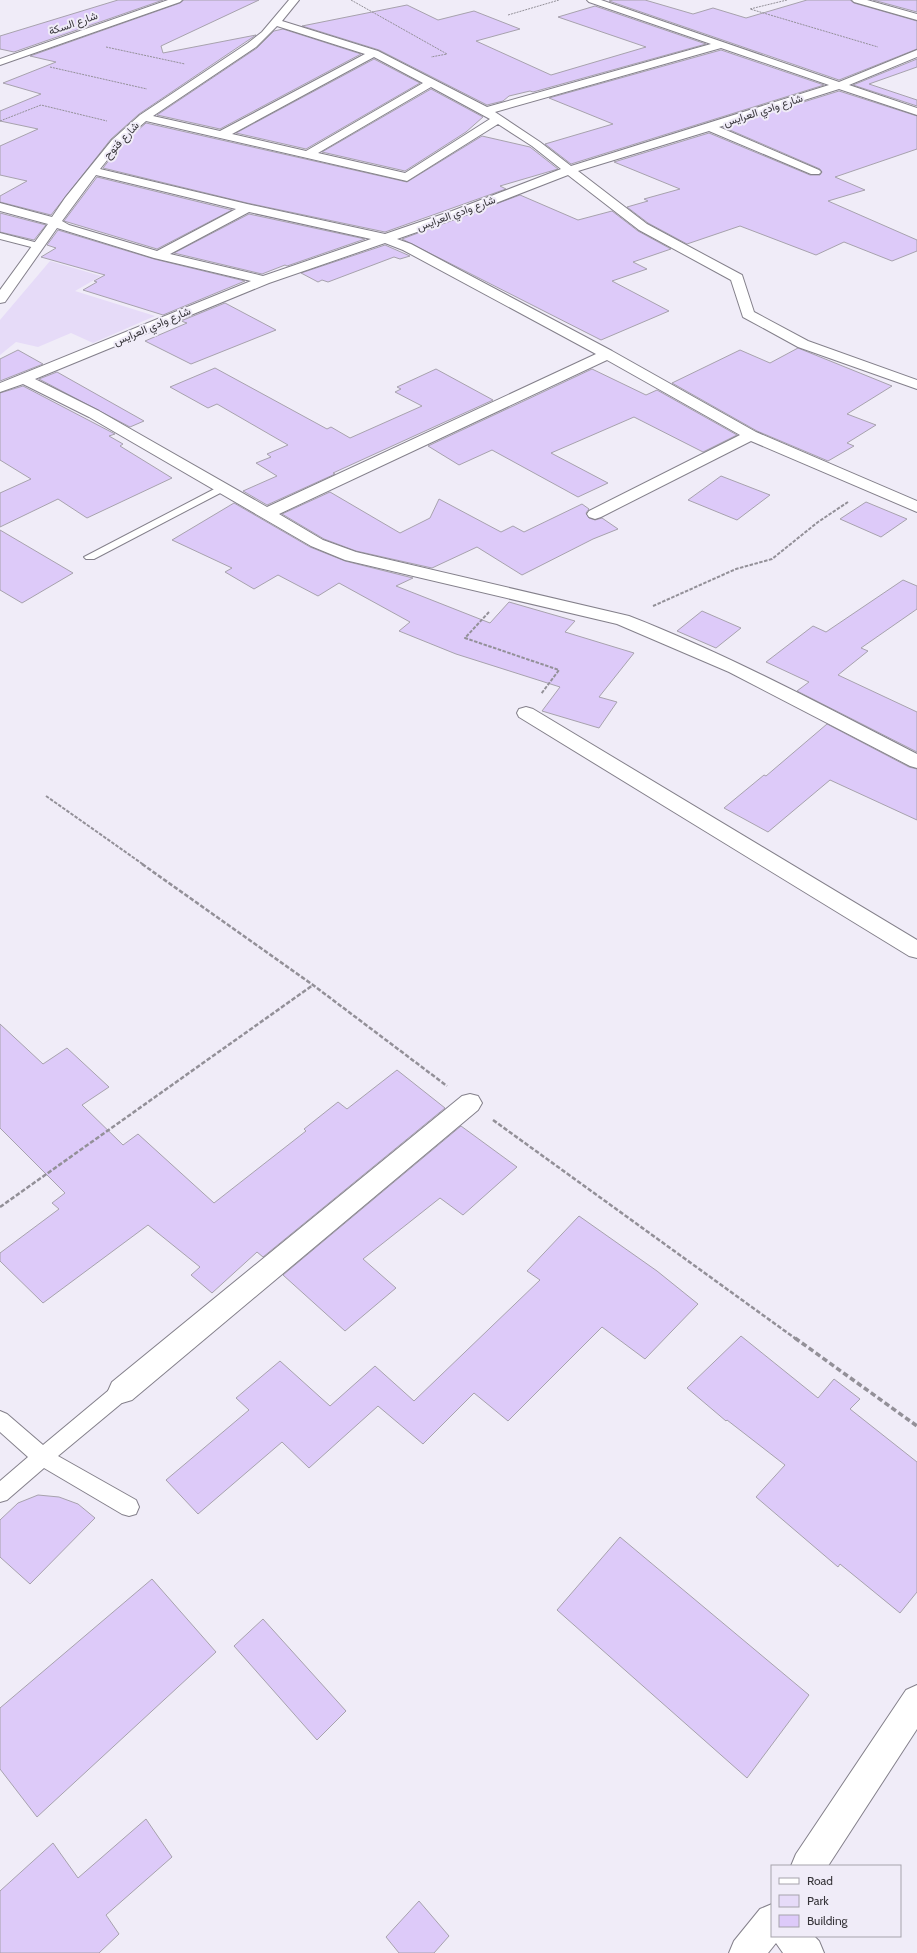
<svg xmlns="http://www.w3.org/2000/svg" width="917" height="1953" viewBox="0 0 917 1953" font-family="Cabin,Vazirmatn,sans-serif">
<rect width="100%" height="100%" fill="#f0ecf8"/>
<path fill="#e6dbf8" d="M50 261 101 276 75 291 155 316 93 343 71 333 38 347 16 342 0 355V320Z"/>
<path fill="#ddcaf9" stroke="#a7a2ad" d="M118 0H163L14 52 0 49V36Z
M184 0H259L161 46 163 53 256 35 139 114 111 139 51 215 0 202V196L27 181 0 175V146L38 129 0 121V111L41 94 3 83 56 62 30 56 180 3Z
M613 0H645L693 14 713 8 746 18 807 0H850L854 3 917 21V49L839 80 609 1Z
M873 0H917V12Z
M407 5 438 20 474 11 520 29 476 41 551 75 646 47 558 17 595 6 706 44 533 92 530 91 509 96 503 101 487 105 379 50 302 26Z
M283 29 361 54 220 129 157 115 257 48 274 31Z
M721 50 824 85 571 164 545 144 613 124 549 98Z
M374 59 420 83 306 149 236 133Z
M917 59V67L869 84 917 100V106L853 85Z
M431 89 483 117 466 132 405 171 322 152Z
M839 91 917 116V149L835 177 865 190 828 201 917 240V251L892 261 844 242 816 255 740 226 687 244 648 223 627 207 648 201 644 199 680 189 614 162 709 133 810 175H820L822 172 820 169 723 127Z
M146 123 407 182 482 136 530 147 558 169 500 186 506 189 385 232 247 203 103 168 121 145Z
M97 177 232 210 157 249 64 221Z
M520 195 578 220 612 211 638 231 671 249 633 262 647 269 612 281 669 311 601 340 402 239Z
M0 213 46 225 34 240 0 232Z
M249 214 365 239 287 266 285 265 262 274 174 253Z
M58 230 154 259 245 281 163 315 83 290 97 282 94 281 105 275 41 257 56 248 47 245Z
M385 245 410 256 400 259 394 257 328 282 322 280 318 282 301 273Z
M225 303 276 330 191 364 145 341 187 323 181 321Z
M798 348 892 386 847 414 876 425 847 443 854 446 828 461 757 431 672 383 740 350 770 363Z
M18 350 43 364 0 381V359Z
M215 368 327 429 331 427 350 438 422 406 395 392 401 389 397 387 436 369 493 400 333 473 335 474 267 505 243 491 277 476 256 463 271 457 267 454 288 445 217 404 208 408 170 387Z
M592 369 646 395 657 390 737 435 703 452 634 417 551 453 608 483 578 497 492 450 459 465 428 446Z
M57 372 144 421 130 427 39 379Z
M23 386 115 434 109 436 123 444 120 446 172 478 87 518 58 499 0 527V493L31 479 0 460V393Z
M721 476 770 495 737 520 688 500Z
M330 492 400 533 430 518 439 499 501 532 513 526 524 532 582 504 589 509 586 513 589 518 595 520 602 518 618 529 593 539 522 575 477 547 432 568 356 551 324 539 282 514Z
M866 502 907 519 881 537 840 519Z
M234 503 310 547 345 561 413 578 396 586 490 623 509 602 575 621 565 632 634 653 599 697 617 702 599 728 542 711 560 687 456 654 399 631 410 622 339 583 318 596 278 575 254 589 225 572 232 568 172 540Z
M0 530 73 573 22 603 0 590Z
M903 580 917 586V609L861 648 868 651 838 675 917 712V752L797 691 809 682 766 662 813 626 826 632Z
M702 611 741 628 716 648 677 631Z
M827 724 909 767 917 769V820L830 780 768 832 724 808 764 775 766 776Z
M0 1024 43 1064 67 1048 109 1087 82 1105 123 1145 138 1134 214 1203 306 1131 304 1129 338 1102 347 1109 397 1070 445 1108 263 1257 257 1252 212 1293 191 1275 200 1267 148 1225 43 1303 0 1261V1253L59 1209 52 1203 65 1193 0 1128Z
M461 1126 517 1167 463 1215 440 1198 363 1259 396 1288 345 1331 283 1275Z
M579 1216 657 1271 698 1304 645 1359 602 1327 508 1421 474 1393 423 1444 378 1406 309 1468 282 1442 198 1514 166 1480 249 1410 236 1398 280 1361 330 1406 375 1366 414 1401 540 1280 527 1271Z
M741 1336 818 1398 834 1379 860 1399 850 1409 917 1462V1592L900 1613 840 1564 838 1567 756 1497 785 1465 727 1420 726 1421 687 1388Z
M38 1495 59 1497 78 1504 95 1518 30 1584 0 1557V1520L18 1503Z
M620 1537 809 1695 747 1778 557 1610Z
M152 1579 216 1652 37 1817 0 1769V1708Z
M263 1619 346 1711 317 1740 234 1646Z
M146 1819 172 1857 106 1915 119 1934 99 1953H0V1891L53 1843 78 1878Z
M419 1901 449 1936 434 1953H399L386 1937Z"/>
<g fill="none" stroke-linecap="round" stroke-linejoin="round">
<g stroke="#84808b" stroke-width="2">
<path id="lane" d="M0 233 42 244 43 246 39 249 0 239Z
M222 485 227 488 226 490 94 559H86L84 557Z
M122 1383 129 1385 131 1391 129 1397 58 1456 136 1500 139 1507 136 1514 129 1516 122 1514 44 1468 7 1500 0 1502V1481L28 1457 0 1432V1411L7 1414 43 1445 115 1385Z"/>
</g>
<g stroke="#84808b" stroke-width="2">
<path id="street" d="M168 0H182L180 2 0 65V59Z
M289 0H299L282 21 378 51 487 107 711 44 589 2 587 0H601L839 82 917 50V57L849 85 917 108V115L839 89 719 127 819 170 821 172 819 174H811L709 131 578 171 647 224 742 275 754 312 808 341 917 380V389L798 347 743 317 731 280 639 230 568 175 460 217 397 239 411 244 612 351 756 432 917 501V512L751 441 601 517 595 519 589 517 587 514 589 511 740 435 607 360 279 514 323 540 356 552 629 616C729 655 822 705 917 754V768L910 766 729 672 617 624 345 560 311 546 89 417 23 384 0 392V383L251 281 154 258 57 228 5 302 0 303V290L48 224 0 211V203L52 217 65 198 112 140 140 115 248 43 262 32ZM277 26 365 54 220 131 153 116 256 47ZM721 48 829 85 571 166 540 142 495 112ZM374 57 423 83 306 151 232 134ZM431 87 490 119 405 173 318 153ZM146 121 407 181 498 124 532 146 561 169 452 211 385 234 247 204 100 169 120 144ZM96 175 236 209 157 251 69 225 62 221ZM249 212 371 239 263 276 170 254ZM385 243 403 250 596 354 267 507 99 411 35 379 269 283Z
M852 0H867L917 14V20L854 2Z
M526 707 533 709 917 940V958L909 956 519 717 517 713 519 709Z
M470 1094 478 1096 482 1103 478 1110 132 1400 122 1403 112 1400 108 1391 112 1382 462 1096Z
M917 1685V1729L828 1866H791L796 1854 906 1690Z
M772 1904V1936H814L819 1941 824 1953H783L776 1943 768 1953H729L734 1941 760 1909Z"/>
</g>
<path stroke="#939098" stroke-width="1" stroke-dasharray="2 1" stroke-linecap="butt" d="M351 0 447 54 431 57
M787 0 750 9 878 47
M508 15 559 0
M106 47 185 64
M50 67 147 89
M0 121 41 105 107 121"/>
<path stroke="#939098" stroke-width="2" stroke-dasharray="3.5 1.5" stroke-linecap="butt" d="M653 606 736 569 772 559 818 522 848 502
M489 612 465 638 559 670 541 694
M46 796 144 865"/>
<path stroke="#939098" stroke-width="2.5" stroke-dasharray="4.5 2" stroke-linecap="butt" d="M142 864 313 985 447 1086
M493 1120 796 1339
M0 1207 313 985"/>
<path stroke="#939098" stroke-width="3.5" stroke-dasharray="5.5 3" stroke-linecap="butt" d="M795 1338 917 1426"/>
<use href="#lane" fill="#fff" fill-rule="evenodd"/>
<use href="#street" fill="#fff" fill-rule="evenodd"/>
</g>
<g text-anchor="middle" stroke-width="4" stroke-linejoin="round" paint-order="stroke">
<g font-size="11" fill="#37353a" stroke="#f0ecf8">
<text transform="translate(73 23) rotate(-19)" y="4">شارع السكة</text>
<text transform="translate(763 110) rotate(-18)" y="4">شارع وادي العرايس</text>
<text transform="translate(121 140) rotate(-47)" y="4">شارع فتوح</text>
<text transform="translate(456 213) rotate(-20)" y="4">شارع وادي العرايس</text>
<text transform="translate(152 326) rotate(-23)" y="4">شارع وادي العرايس</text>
</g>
</g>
<rect x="771" y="1865" width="130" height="72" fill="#f0ecf8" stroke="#a6a3ac"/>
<rect x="779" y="1878" width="20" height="6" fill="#ffffff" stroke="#a6a3ac"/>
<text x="807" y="1885" font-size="12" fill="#37353a">Road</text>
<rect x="779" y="1895" width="20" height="12" fill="#e6dbf8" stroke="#a6a3ac"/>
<text x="807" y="1905" font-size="12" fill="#37353a">Park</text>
<rect x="779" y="1915" width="20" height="12" fill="#ddcaf9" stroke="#a6a3ac"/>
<text x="807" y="1925" font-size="12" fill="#37353a">Building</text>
</svg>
